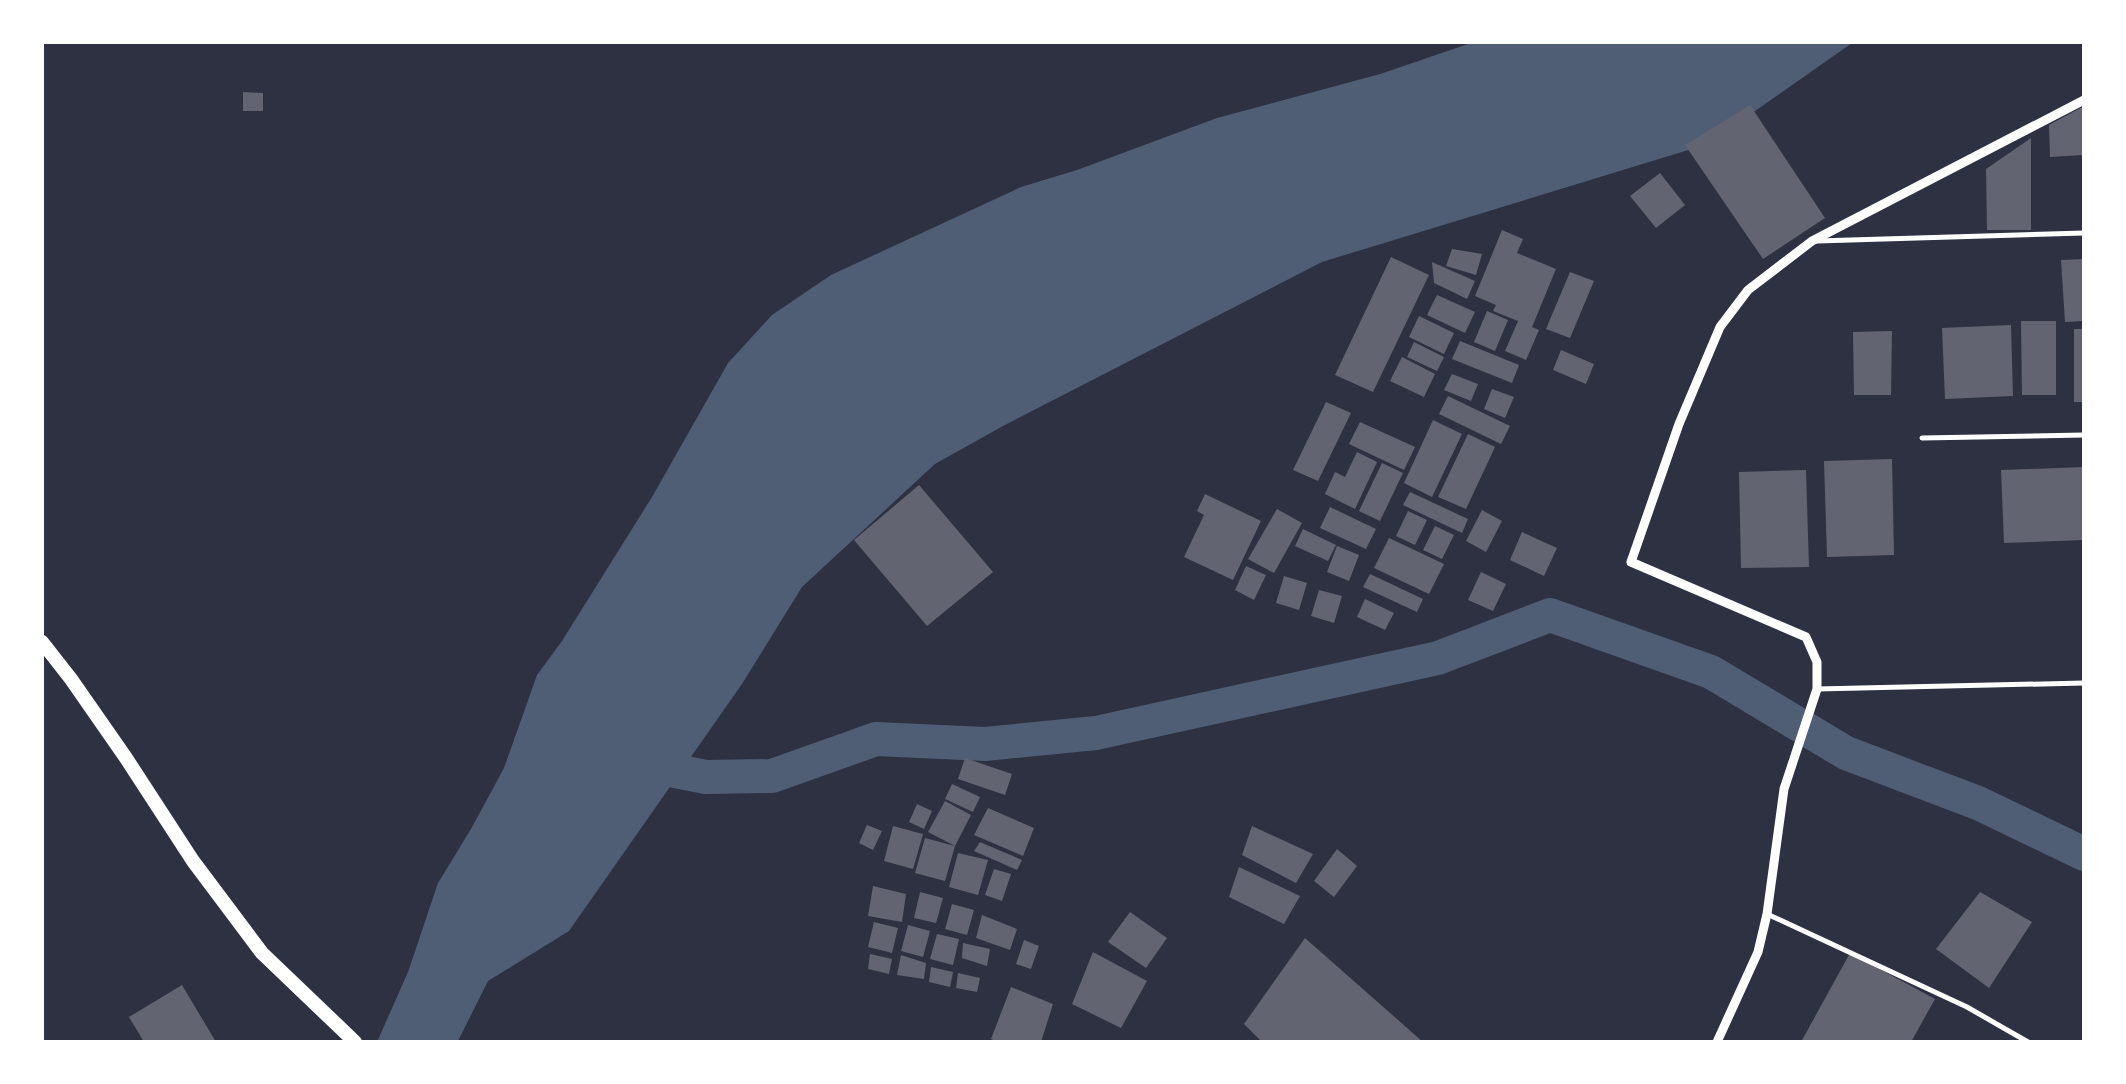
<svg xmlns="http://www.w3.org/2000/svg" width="2126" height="1084" viewBox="0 0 2126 1084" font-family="'Source Serif 4',serif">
<rect width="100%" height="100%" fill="#2d3142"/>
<path fill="#4f5d75" d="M1471 43H1852L1708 144 1322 262 1003 426 935 464 802 587 742 684 569 931 488 981 458 1041 377 1042 408 972 438 883 471 829 504 768 537 675 562 641 652 497 728 363 772 315 831 275 1021 187 1077 170 1217 118 1380 74Z"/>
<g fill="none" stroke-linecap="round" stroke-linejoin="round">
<path stroke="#4f5d75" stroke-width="34" d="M634 763 706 777 772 776 876 739 985 744 1096 733 1438 658 1550 615 1711 672 1846 753 1978 803 2084 854"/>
</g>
<path fill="#626471" d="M243 92 263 93V111H243Z
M1750 105 1825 218 1763 259 1685 145Z
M2084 106V155L2050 157 2049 125Z
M2031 138V230H1987L1986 169Z
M1660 173 1685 205 1656 228 1630 196Z
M1502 230 1523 239 1517 253 1556 269 1532 327 1539 330 1526 360 1505 351 1518 321 1493 311 1496 305 1475 296Z
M1452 249 1482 254 1476 275 1446 266Z
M1391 257 1429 275 1373 392 1335 375Z
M2084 259V321L2065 322 2061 260Z
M1432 262 1475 281 1467 299 1434 283Z
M1570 272 1594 281 1570 338 1546 329Z
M1437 295 1475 312 1465 333 1427 315Z
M1487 311 1508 320 1495 351 1474 342Z
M1419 316 1454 333 1444 354 1409 337Z
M2021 321H2056V395H2022Z
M2011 325 2013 396 1945 399 1942 328Z
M2074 329H2084V402H2074Z
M1892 331 1891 395H1854L1853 332Z
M1460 341 1519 365 1512 383 1452 359Z
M1414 342 1444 357 1437 371 1407 357Z
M1561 350 1594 364 1586 384 1553 370Z
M1402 357 1435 374 1424 397 1390 381Z
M1452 374 1478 384 1471 401 1444 390Z
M1492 389 1514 397 1505 418 1484 409Z
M1448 396 1510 426 1501 444 1439 414Z
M1326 402 1351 413 1318 481 1293 470Z
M1433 420 1462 434 1432 497 1404 483Z
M1360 422 1415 447 1404 470 1349 444Z
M1468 434 1495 447 1466 509 1438 497Z
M1357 452 1377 462 1355 509 1325 494 1335 472 1345 477Z
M1892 459 1894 555 1827 557 1824 461Z
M1382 463 1403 473 1380 521 1359 511Z
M2084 467V540L2004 543 2001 470Z
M1806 470 1809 567 1741 568 1739 472Z
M919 485 993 572 927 626 854 540Z
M1410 492 1468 519 1462 533 1403 505Z
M1205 494 1261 521 1233 580 1184 557 1204 515 1197 511Z
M1330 507 1376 529 1366 549 1320 528Z
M1277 509 1302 523 1274 573 1248 559Z
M1482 510 1502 521 1486 552 1466 541Z
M1408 511 1427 520 1415 545 1396 536Z
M1435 526 1454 535 1442 559 1423 550Z
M1303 529 1336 545 1328 561 1295 546Z
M1522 532 1557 548 1544 576 1510 560Z
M1389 538 1444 564 1429 594 1374 568Z
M1337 546 1359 555 1349 581 1327 572Z
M1246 566 1266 575 1254 600 1235 590Z
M1481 572 1506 584 1493 611 1468 600Z
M1370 574 1423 599 1417 612 1363 587Z
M1284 576 1307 583 1299 610 1276 603Z
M1319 590 1342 596 1334 623 1311 616Z
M1365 599 1394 613 1385 630 1357 617Z
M965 758 1012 774 1005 795 958 779Z
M952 784 980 797 973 812 945 799Z
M945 801 971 815 955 846 928 832Z
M917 804 932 811 924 829 909 822Z
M988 808 1034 828 1023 856 974 835Z
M867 825 882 831 873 850 859 843Z
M893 826 923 834 913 869 884 861Z
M1252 826 1313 854 1296 883 1242 855Z
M925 838 955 846 945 881 915 873Z
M980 842 1022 860 1017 870 974 851Z
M1337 849 1357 866 1334 897 1314 881Z
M958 853 988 860 978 895 949 887Z
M1239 867 1300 896 1284 924 1229 897Z
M994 869 1011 874 1002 901 985 895Z
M873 886 906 894 902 922 868 916Z
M920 892 943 898 936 923 914 918Z
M1980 892 2032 922 1989 988 1936 949Z
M952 904 974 910 967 935 945 929Z
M1130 912 1167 938 1146 968 1108 942Z
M982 915 1017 929 1010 950 976 938Z
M874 922 898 928 892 953 868 947Z
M908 925 930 931 923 957 901 951Z
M937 934 959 939 953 965 930 959Z
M1305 938 1423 1042H1262L1244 1024Z
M1024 940 1039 946 1031 969 1016 964Z
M963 943 990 949 987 966 962 958Z
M1093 952 1147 981 1121 1028 1072 1004Z
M1850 953 1935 999 1911 1042H1801Z
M870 954 892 959 889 974 868 969Z
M901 955 926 963 924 979 897 975Z
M931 967 953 972 950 987 929 982Z
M958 973 980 978 977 992 956 988Z
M182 985 216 1042H144L129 1017Z
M1011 987 1053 1004 1041 1042H997L991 1039Z"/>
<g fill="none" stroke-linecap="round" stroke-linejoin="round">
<path stroke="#fff" stroke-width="5" d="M1817 241 2084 233
M1922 438 2084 435
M1817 689 2084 683
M1767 914 1967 1007 2028 1042"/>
<path stroke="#fff" stroke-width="9" d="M1717 1042 1758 952 1767 914 1784 789 1817 689V662L1806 637 1631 562 1679 424 1720 327 1748 290 1812 241 2084 100"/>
<path stroke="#fff" stroke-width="14" d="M42 642 71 679 126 758 193 861 262 953 355 1042"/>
</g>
<rect width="2126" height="1084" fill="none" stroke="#ffffff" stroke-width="88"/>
</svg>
